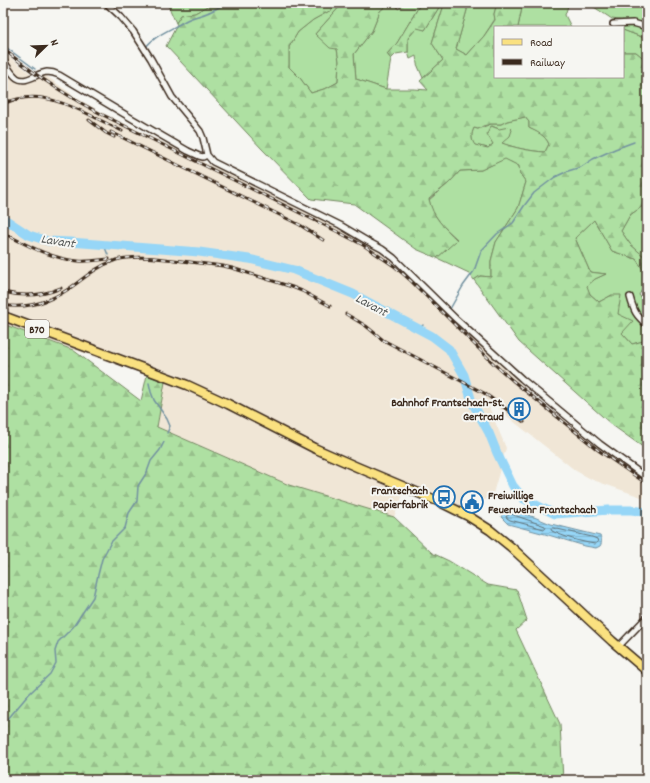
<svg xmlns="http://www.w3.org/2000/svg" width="650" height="783" viewBox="0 0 650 783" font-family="Dekko,sans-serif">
<defs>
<pattern id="forest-firs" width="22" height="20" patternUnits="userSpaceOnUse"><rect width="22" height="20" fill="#aee0a2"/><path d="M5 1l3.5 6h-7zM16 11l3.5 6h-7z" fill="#97c08b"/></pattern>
<pattern id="water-rules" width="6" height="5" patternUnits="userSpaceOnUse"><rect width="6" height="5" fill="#96d6f7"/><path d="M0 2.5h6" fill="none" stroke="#82b8d3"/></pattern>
</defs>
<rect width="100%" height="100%" fill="#f6f6f2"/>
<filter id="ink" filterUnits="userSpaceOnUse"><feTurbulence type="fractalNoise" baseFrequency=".025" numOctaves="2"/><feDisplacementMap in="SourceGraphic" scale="8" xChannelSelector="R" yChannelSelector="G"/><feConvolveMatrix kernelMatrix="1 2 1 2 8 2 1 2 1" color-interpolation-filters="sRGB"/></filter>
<g filter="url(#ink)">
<path fill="#f0e6d6" d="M3 52 38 79 45 75 80 100 105 114 310 214 343 231 382 254 397 266 432 299 538 400 605 451 647 481V499L593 480 576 471 513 421 494 404 489 407 506 448 492 497 485 500 478 498 472 510 460 506 445 498 408 482 394 517 289 485 157 427 165 382 3 324Z"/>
<path fill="#aee0a2" stroke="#748560" d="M167 3H213L195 13 181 15 176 23Z
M336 3H343L315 34 337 49 339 61 338 82 327 88 311 93 300 78 289 67V47L298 32 313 20 333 9Z
M389 3H396L398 9 406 3H421L397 43 387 54 391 59 386 89 356 79 354 54 372 31 380 11Z
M466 3H497L494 14 495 19 484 36 467 55 456 49 467 10Z
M523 3H569L565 15 571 27H518Z
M588 3H647V24L612 19Z
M441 4 443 8 432 43 443 60 423 78 417 64 416 56 410 59 408 52V38L417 27 425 30Z
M623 30 647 39V61L636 52H623Z
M525 117 529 122V128C538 132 545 135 549 144L545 152C530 151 515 148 501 143L499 129 492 126 493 144 488 148 474 145C471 139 471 134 474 128L478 129 483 127 491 124H501L507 121Z
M505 158 519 166 520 174 526 182 518 208 496 242 491 261V277L480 276 474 280 469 273 437 258 457 239 442 225 432 211 429 200 449 183 460 171 481 170Z
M647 203V259L630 244 621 231 630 215Z
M594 220 612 251 636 259 647 275V281L639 295 647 304V340L632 344 622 333 618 314 612 295 599 302 590 294 586 286 595 279 606 274 590 272 575 238Z"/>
<path fill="url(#forest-firs)" stroke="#748560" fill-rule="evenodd" d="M213 3H336L333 9 313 20 298 32 289 47V67L300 78 311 93 327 88 338 82 339 61 337 49 330 48 315 34 343 3H389L380 11 372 31 354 54 356 79 386 89H414L428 90 420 81 443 60 432 43 443 8 441 4 425 30 417 28 408 38V52L396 54 391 59 387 54 397 43 421 3H466L467 10 456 49 467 55 484 36 495 20 494 14 497 3H523L518 27H495V77H623V52H636L647 61V203L630 215 621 231 630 244 647 259V275L636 259 612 251 594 220 575 238 590 272 606 274 595 279 587 286 590 294 599 302 612 295H621L618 314 633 321 622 333 632 344 647 340V402L646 403 645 413 647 416V450L612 425 519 342 474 280 480 276 491 277V261L496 242 518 208 526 182 520 174 519 166 505 159 481 170 460 171 449 183 429 199C433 218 444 227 457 240L437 258 416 249 354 204 311 199 262 149 166 46 177 25 176 23 181 15 195 13ZM525 117 529 122V128C537 132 545 135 549 144L545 152C530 151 515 148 502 143L510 136 512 130 509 127 499 129 491 126 487 134 493 144 488 148 475 145C471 140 471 134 474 128L478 129 483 126 491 124H501L507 121Z
M622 20 647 24V39L623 30Z
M3 324 73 350 141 401 147 375 165 382 157 427 289 485 394 517 432 553 449 561 488 585 517 590 527 620 516 630 560 724 563 780H3Z"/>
<path fill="url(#water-rules)" stroke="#7291a0" d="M511 510 534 517 551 524 600 536C602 540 602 543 600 546L596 548 585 546 545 534 508 524 501 517 503 513Z"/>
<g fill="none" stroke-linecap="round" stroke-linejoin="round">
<path stroke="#5f6f75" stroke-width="1" d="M511 514 545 526 546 528 544 529 510 520 507 518 506 516 508 515Z
M553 528 592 537 597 539 598 542 595 544C581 542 564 537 552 531L551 529Z"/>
<path stroke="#7291a0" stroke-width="1.5" d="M238 3 241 6 251 3
M357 3 364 5 371 3
M3 45 35 69
M146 47C155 35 172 29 185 21 192 17 200 16 207 13 214 10 221 6 228 3
M104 245 108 255
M450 309 463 286 474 271 481 251 497 234 513 223 524 206 534 193 555 177 568 171 581 167 593 159 615 149 634 142
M419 329 423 325
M149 383 151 392 154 400 167 419 170 426 167 433
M7 720 29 694 50 674 56 663 55 651 58 642 73 627 93 597 98 575 102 559 111 542 125 528 129 513 137 501 138 486 147 472 151 461 160 450 164 442"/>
<path stroke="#96d6f7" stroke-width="9" d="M3 218 29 235 48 241 70 242 199 252 249 259 294 270 353 294 432 336 449 349 464 375 472 402 489 433 497 453 513 486 524 499 555 514 609 510H631L647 512"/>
<g stroke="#3b2a1e" stroke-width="8">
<path id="minor" d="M106 3 121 17 133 31 151 59 172 97 200 131 203 138 207 155 213 162 340 225 367 241 382 249 394 258 456 319 522 379 600 444 647 478
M613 24 633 23 647 27
M3 60C7 65 11 74 17 78 26 84 37 73 47 72 51 72 55 73 59 75L131 118 188 151 199 156 203 157 207 155
M630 297C634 312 636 315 647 325
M618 647 647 617
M643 780 647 775"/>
</g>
<g stroke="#3b2a1e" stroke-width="11">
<path id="primary" d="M3 316 145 369 187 385 228 404 314 448 357 467 440 502 468 516 490 530 511 547 612 641 647 671"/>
</g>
<use href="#minor" stroke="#f6f6f2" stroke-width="5"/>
<use href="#primary" stroke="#fae180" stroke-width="8"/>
<g stroke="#3b2a1e" stroke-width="3">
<path id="rail" d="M3 49 37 75 55 87 79 102 103 115 340 233 363 245 394 266 411 281 494 364 512 380 598 450 647 484
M3 104C33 90 58 100 86 113 98 119 110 125 122 131
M89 120 106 133 114 137
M111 132 300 225 323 240
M3 233C27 245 51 259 78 261 89 262 99 260 109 259
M3 292C23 297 42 296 61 288
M3 305C30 310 56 299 77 283 90 273 101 265 116 260 135 255 155 258 174 260 190 262 206 264 223 266L232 268 292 287 302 291 330 306
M346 314 366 326 383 340 484 393 524 422"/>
</g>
<use href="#rail" stroke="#f6f6f2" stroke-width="1.5" stroke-dasharray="4.5" stroke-linecap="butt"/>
</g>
</g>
<defs>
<g id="building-ring" transform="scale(1.15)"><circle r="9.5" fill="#f6f6f2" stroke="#1f6fb2" stroke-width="1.5"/><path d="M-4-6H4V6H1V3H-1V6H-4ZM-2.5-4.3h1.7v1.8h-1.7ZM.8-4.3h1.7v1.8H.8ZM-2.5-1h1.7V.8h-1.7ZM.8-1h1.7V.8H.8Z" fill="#1f6fb2"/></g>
<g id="bus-ring" transform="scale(1.15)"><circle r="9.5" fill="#f6f6f2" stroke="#1f6fb2" stroke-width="1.5"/><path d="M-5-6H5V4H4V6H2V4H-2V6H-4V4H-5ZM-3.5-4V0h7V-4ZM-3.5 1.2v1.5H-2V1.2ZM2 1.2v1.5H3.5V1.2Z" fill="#1f6fb2"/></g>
<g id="civic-ring" transform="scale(1.15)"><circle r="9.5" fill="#f6f6f2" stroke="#1f6fb2" stroke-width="1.5"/><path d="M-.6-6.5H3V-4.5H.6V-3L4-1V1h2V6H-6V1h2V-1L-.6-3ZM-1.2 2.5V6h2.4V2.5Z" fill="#1f6fb2"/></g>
</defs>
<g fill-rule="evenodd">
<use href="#building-ring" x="519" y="409"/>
<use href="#bus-ring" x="444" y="497"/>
<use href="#civic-ring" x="472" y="502"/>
</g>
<g text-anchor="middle" stroke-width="4" stroke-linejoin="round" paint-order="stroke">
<rect fill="#f6f6f2" stroke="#73675e" stroke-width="1" x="25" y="320" width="24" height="18" rx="3"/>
<g font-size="11" font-weight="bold" fill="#3b2a1e">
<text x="37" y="333">B70</text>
</g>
<g font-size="12" font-weight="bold" fill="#3b2a1e" stroke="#f6f6f2" text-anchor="end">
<text x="504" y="406">Bahnhof Frantschach-St.<tspan x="504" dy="14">Gertraud</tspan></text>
<text x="428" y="494">Frantschach<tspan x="428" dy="14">Papierfabrik</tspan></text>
<text x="488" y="499" text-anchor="start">Freiwillige<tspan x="488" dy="14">Feuerwehr Frantschach</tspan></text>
</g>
<g font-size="13" font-style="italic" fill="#525554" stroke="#f6f6f2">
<text transform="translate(58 240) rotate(9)" y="5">Lavant</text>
<text transform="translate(372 304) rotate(28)" y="5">Lavant</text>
</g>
</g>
<rect width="650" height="783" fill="none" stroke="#f6f6f2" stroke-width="16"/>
<rect x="8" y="8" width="634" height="767" fill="none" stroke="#3b2a1e" stroke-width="1.5" filter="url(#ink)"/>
<rect x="494" y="26" width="130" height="52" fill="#f6f6f2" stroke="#aba49d"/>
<rect x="502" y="39" width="20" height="6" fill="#fae180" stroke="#aba49d"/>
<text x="530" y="46" font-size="12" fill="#3b2a1e">Road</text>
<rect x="502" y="59" width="20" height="6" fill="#3b2a1e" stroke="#aba49d"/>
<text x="530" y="66" font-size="12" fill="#3b2a1e">Railway</text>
<g transform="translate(46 46) rotate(67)" stroke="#f6f6f2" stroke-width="3" paint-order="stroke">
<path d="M0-3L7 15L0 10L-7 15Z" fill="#3b2a1e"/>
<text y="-6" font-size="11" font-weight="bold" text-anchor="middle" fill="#3b2a1e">N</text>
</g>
</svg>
